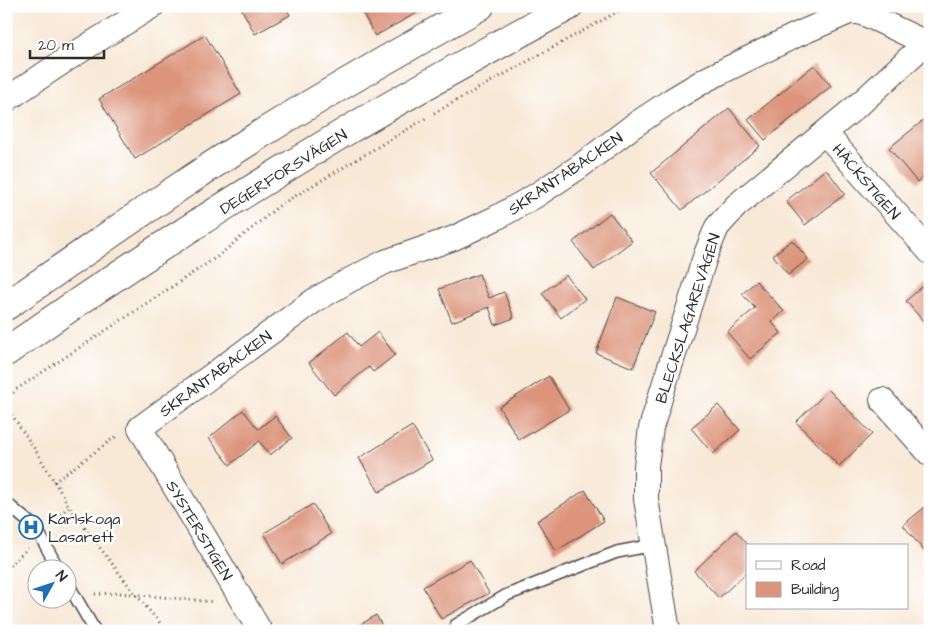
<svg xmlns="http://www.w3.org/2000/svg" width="936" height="637" viewBox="0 0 936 637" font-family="'Architects Daughter',sans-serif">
<rect width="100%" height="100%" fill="#fff"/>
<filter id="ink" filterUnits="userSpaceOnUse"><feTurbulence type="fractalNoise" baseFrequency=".02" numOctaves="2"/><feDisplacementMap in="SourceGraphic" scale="10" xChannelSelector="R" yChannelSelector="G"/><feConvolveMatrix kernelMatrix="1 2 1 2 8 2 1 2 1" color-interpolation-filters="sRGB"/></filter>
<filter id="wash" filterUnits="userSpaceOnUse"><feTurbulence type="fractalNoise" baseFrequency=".0096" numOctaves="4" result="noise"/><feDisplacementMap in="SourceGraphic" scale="20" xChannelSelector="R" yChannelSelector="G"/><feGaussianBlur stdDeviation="1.12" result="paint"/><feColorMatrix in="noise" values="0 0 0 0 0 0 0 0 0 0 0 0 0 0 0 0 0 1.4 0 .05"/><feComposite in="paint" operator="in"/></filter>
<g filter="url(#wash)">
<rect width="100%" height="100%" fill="#f8e8d6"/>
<g id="blocks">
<path fill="#dc947c" d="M240 6H285L290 15 255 34Z
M359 6H429L375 36Z
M205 35 241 94 135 159 99 99Z
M814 65 831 86 765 140 748 120Z
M729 108 760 146 682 210 651 173Z
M930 115V172L917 182 889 148Z
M826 169 845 194 805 225 786 201Z
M610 213 632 241 594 270 573 242Z
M792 240 808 259 788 275 773 255Z
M479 274 489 298 504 292 514 318 495 325 489 307 452 322 439 289Z
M566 275 585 299 561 318 542 293Z
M756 281 784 311 772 322 781 333 750 359 727 332 755 308 742 294Z
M926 283 930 287V329L906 301Z
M617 297 655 312 633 368 596 353Z
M348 332 359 347 378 332 395 355 373 372 369 367 334 395 309 363Z
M549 376 569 410 519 440 499 407Z
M829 390 872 434 839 466 796 422Z
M718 405 740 430 713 454 691 428Z
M243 410 258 429 275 416 292 438 270 455 259 441 230 465 209 438Z
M412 426 432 460 379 492 359 458Z
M585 490 604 521 556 551 537 521Z
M930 503V546L924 551 903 525Z
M313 504 331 534 282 564 264 533Z
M736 531 749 546H747V572L719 598 694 571Z
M470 560 489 593 441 619 423 587Z
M376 615 385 631H350Z"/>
</g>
</g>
<g filter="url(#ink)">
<use href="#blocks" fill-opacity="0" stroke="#4a4745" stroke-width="1"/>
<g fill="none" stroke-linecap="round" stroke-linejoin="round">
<g stroke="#4a4745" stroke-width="14">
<path id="service" d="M6 503 36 528 59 570
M68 584 95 631
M456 625 507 595 617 552 654 545"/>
</g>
<g stroke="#4a4745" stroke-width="26">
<path id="minor" d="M6 100 67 59 152 6
M825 133 930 252
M882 400 930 454
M260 631 140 428 315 300 348 281 385 262 454 238 496 218 535 196 579 167 633 126 672 100 707 79 794 36 849 12H859L867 15 926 43
M668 631 646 499V466L651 428 664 385 706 254 717 227 736 206 863 101 930 39"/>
</g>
<g stroke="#4a4745" stroke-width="30">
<path id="secondary" d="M6 306C96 245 184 181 277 124 344 83 412 45 480 6
M6 352C116 274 230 201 345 132 419 88 494 47 569 6"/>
</g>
<path stroke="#4a4745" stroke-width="3" stroke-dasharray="1 4" stroke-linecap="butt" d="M434 113 628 6
M6 400 17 389 217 257 280 205 428 117
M6 406 36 451 69 506 81 523 136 595 167 631
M54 482 118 435
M54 522 69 506
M6 569 28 548
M95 594 119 593 215 602"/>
<use href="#service" stroke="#fff" stroke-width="11"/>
<use href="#minor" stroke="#fff" stroke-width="24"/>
<use href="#secondary" stroke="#fff" stroke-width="28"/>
</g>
</g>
<defs>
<g id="hospital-ring" transform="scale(1.25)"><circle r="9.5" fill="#fff" stroke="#1f6fb2" stroke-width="1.5"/><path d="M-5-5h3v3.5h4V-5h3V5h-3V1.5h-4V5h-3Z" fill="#1f6fb2"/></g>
</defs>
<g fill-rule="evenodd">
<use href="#hospital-ring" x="31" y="527"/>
</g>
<g text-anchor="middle" stroke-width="5" stroke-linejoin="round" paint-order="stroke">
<g font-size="16" fill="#2b2b2b" stroke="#fff">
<text transform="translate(283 171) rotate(-32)" y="6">DEGERFORSVÄGEN</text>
<text transform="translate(565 173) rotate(-34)" y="6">SKRANTABACKEN</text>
<text transform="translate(867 181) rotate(49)" y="6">HÄCKSTIGEN</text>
<text transform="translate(687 318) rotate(-72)" y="6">BLECKSLAGAREVÄGEN</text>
<text transform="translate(215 373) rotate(-36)" y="6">SKRANTABACKEN</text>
<text transform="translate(200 530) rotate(59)" y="6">SYSTERSTIGEN</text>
</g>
<g font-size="16" fill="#2b2b2b" stroke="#fff" text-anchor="start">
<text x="48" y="524">Karlskoga<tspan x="48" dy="18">Lasarett</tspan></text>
</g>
</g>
<rect width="936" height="637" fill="none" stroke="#fff" stroke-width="25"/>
<rect x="746" y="544" width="162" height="65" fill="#ffffff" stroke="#aaaaaa"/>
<rect x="756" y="561" width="25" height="8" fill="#ffffff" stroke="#aaaaaa"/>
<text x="791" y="570" font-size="15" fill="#2b2b2b">Road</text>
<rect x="756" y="582" width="25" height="15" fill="#dc947c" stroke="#aaaaaa"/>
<text x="791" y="594" font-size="15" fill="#2b2b2b">Building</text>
<g transform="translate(52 584) rotate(50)"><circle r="24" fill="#ffffff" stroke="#aaaaaa"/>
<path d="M0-4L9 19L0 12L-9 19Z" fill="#1f6fb2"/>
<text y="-8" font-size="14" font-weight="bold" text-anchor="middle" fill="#2b2b2b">N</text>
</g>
<path d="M30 50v8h74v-8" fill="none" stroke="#2b2b2b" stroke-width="2.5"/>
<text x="38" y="50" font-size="15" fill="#2b2b2b" stroke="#ffffff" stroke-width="4" paint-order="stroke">20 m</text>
</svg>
